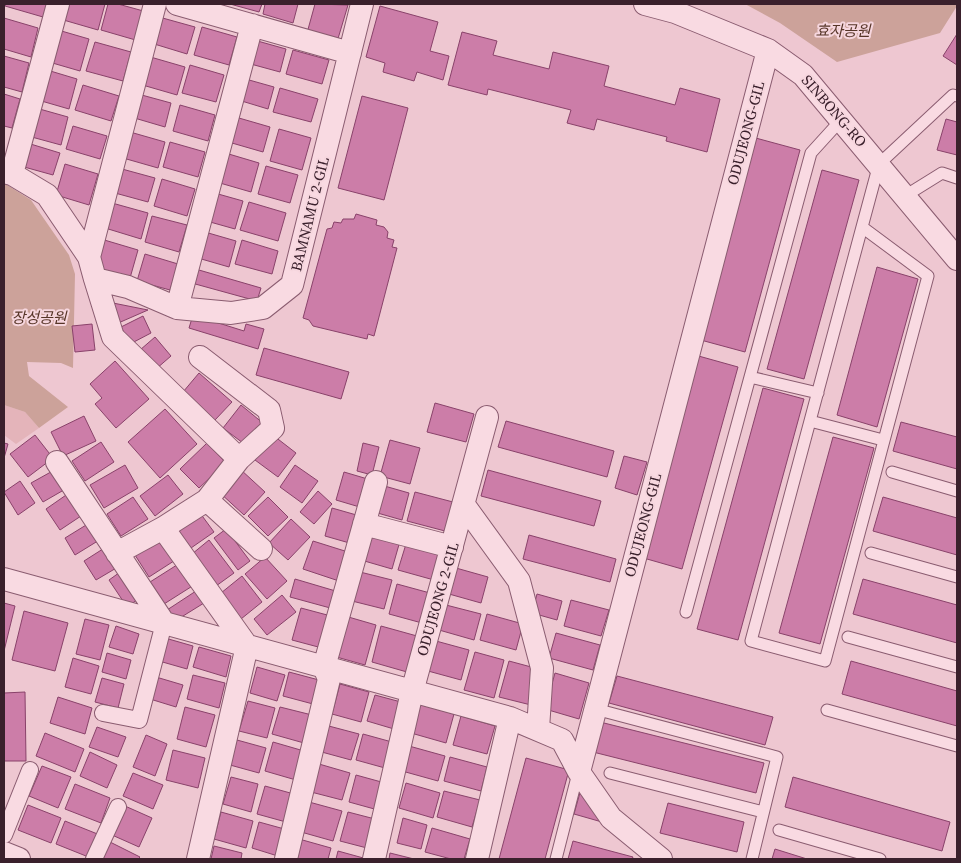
<svg xmlns="http://www.w3.org/2000/svg" width="961" height="863" viewBox="0 0 961 863" font-family="'Source Serif 4','Noto Sans KR',serif">
<rect width="100%" height="100%" fill="#eec7d1"/>
<path fill="#e4b4ba" d="M4 405 25 412 39 428 16 444 4 435Z"/>
<path fill="#cca29a" d="M745 4H957V6L940 33 837 62 780 23Z
M4 183 31 200 69 255 75 274 73 368 61 363 27 362 29 376 68 407 39 428 25 412 4 405Z"/>
<path fill="#cc7da8" stroke="#89426a" d="M6 4H47L43 17 5 6Z
M64 4H105L98 30 60 19Z
M108 4H118L147 12 139 41 101 30Z
M230 4H262L259 12Z
M265 4H298L293 23 263 14Z
M315 4 348 5 337 42 307 33Z
M380 6 438 22 430 51 449 56 443 80 417 72 414 81 383 72 385 63 366 57Z
M159 17 195 27 187 54 151 43Z
M4 18 38 28 31 57 4 49Z
M202 27 237 37 229 65 194 55Z
M58 30 89 39 80 71 49 62Z
M462 32 497 41 493 55 549 69 553 52 609 66 604 86 675 105 680 88 720 99 707 152 666 141 667 137 597 119 594 130 567 123 571 110 488 89 487 95 448 85Z
M957 34V65L943 56Z
M254 40 286 49 280 72 247 63Z
M95 42 131 52 123 81 86 71Z
M293 50 329 60 322 84 286 74Z
M4 56 29 63 22 92 4 87Z
M147 56 185 67 177 95 139 84Z
M190 65 224 75 216 102 182 93Z
M47 70 77 79 69 109 38 100Z
M242 78 274 87 268 109 235 99Z
M83 85 119 96 111 121 75 110Z
M280 88 318 99 311 122 273 112Z
M4 94 20 99 12 128 4 126Z
M138 94 171 103 165 127 131 117Z
M362 96 408 108 384 200 338 188Z
M180 105 215 115 208 141 173 131Z
M36 108 68 117 61 145 28 136Z
M232 116 270 127 263 152 225 141Z
M946 119 957 122V155L937 150Z
M73 126 107 136 100 159 66 149Z
M279 129 311 138 302 170 270 161Z
M130 132 165 142 158 168 123 158Z
M752 137 800 150 745 352 697 339Z
M24 142 60 153 53 175 17 165Z
M170 142 205 152 198 177 163 167Z
M222 152 259 163 251 192 213 181Z
M65 164 98 174 89 205 56 195Z
M266 166 298 175 290 203 258 194Z
M122 169 155 178 148 202 115 193Z
M822 170 859 180 804 379 767 369Z
M162 179 195 189 187 216 154 206Z
M211 192 243 201 235 229 203 220Z
M249 202 286 213 278 241 240 230Z
M112 203 148 213 141 239 105 228Z
M356 214 377 220 376 225 384 227 388 232 387 238 394 240 392 247 397 248 374 336 368 334 367 339 313 326 309 320 303 318 327 229 332 228 334 222 341 223 343 219H354Z
M152 216 187 225 179 252 145 242Z
M198 230 236 241 229 267 191 256Z
M101 239 138 250 130 278 93 267Z
M242 240 278 251 272 274 235 264Z
M145 254 178 264 170 290 137 281Z
M877 267 918 279 877 427 837 415Z
M192 268 261 288 257 301 188 282Z
M113 303 148 310 116 324Z
M193 315 244 331 246 324 264 329 258 349 189 328Z
M143 316 151 333 130 344 121 327Z
M92 324 95 350 75 352 72 326Z
M155 337 171 356 156 369 140 350Z
M264 348 349 372 341 399 256 375Z
M695 355 738 367 682 569 640 557Z
M115 361 149 399 116 428 95 404 102 398 90 384Z
M199 373 232 402 215 420 183 392Z
M763 388 804 399 738 640 697 629Z
M435 403 474 414 466 442 427 432Z
M241 405 264 424 247 446 223 428Z
M165 409 197 444 160 478 128 442Z
M84 416 96 441 63 456 51 432Z
M506 421 614 451 607 477 498 447Z
M901 422 957 437V469L893 451Z
M35 435 53 458 28 477 10 454Z
M274 436 296 453 278 477 255 460Z
M833 437 874 448 820 644 779 633Z
M390 440 420 448 410 484 380 476Z
M101 442 114 462 85 481 72 461Z
M4 443 8 444 4 458Z
M207 443 226 463 199 488 180 469Z
M363 443 379 447 372 475 357 471Z
M624 456 647 462 637 495 615 488Z
M125 465 138 488 104 508 90 485Z
M295 465 318 481 302 503 280 487Z
M58 468 69 487 43 502 31 483Z
M240 469 265 492 244 515 219 492Z
M488 470 601 501 594 526 481 496Z
M344 472 371 480 363 508 336 500Z
M168 475 183 494 155 516 140 496Z
M20 481 35 503 18 515 4 492Z
M381 485 409 493 402 520 374 512Z
M318 491 332 504 314 524 300 512Z
M415 492 453 502 445 531 407 521Z
M69 493 84 514 60 530 46 509Z
M133 497 148 519 121 536 107 514Z
M268 497 288 517 268 536 248 516Z
M883 497 957 518V555L873 531Z
M332 508 360 516 353 544 325 536Z
M200 513 214 532 191 548 177 529Z
M291 519 310 537 288 560 269 543Z
M91 522 101 539 75 555 65 538Z
M226 529 250 561 238 570 214 538Z
M369 532 400 541 392 569 361 560Z
M529 535 616 559 610 582 523 559Z
M163 537 177 559 149 577 135 555Z
M209 540 234 573 216 586 192 554Z
M313 541 348 552 339 581 303 569Z
M406 544 441 553 434 580 398 570Z
M106 547 118 567 96 580 84 561Z
M265 557 287 581 267 599 245 574Z
M180 563 194 585 164 604 150 582Z
M456 568 488 577 481 603 449 594Z
M123 570 141 597 127 607 109 580Z
M360 572 392 580 384 609 352 601Z
M242 576 262 602 241 619 221 593Z
M295 579 339 592 334 609 290 597Z
M863 579 957 605V643L853 614Z
M397 584 430 593 422 623 389 614Z
M196 591 204 603 175 621 167 610Z
M537 594 562 601 557 620 532 613Z
M282 595 296 612 267 635 254 619Z
M571 600 609 610 601 636 564 626Z
M4 603 15 606 4 651Z
M446 605 481 614 474 640 439 630Z
M301 608 331 616 322 648 292 640Z
M24 611 68 623 55 671 12 660Z
M487 614 523 624 516 650 480 640Z
M345 616 376 625 365 665 333 656Z
M85 619 109 625 100 660 76 654Z
M116 626 139 634 133 654 109 647Z
M381 626 417 636 407 672 372 662Z
M556 633 600 645 593 670 549 658Z
M165 638 193 646 187 669 159 661Z
M436 641 469 650 461 680 428 671Z
M199 647 231 656 226 677 193 667Z
M475 652 504 660 494 698 464 690Z
M107 653 131 660 126 679 102 672Z
M73 658 99 666 91 694 65 687Z
M509 661 535 668 531 705 499 697Z
M851 661 957 691V726L842 694Z
M257 667 285 675 277 701 250 693Z
M289 672 319 680 313 704 283 696Z
M555 673 589 683 579 719 545 709Z
M193 675 225 683 219 708 187 699Z
M617 676 773 717 765 745 609 703Z
M156 677 183 685 176 707 150 699Z
M102 678 124 684 118 708 95 702Z
M340 684 369 692 361 722 332 714Z
M25 692 26 761H4V693Z
M375 695 401 702 394 729 367 721Z
M58 697 92 708 85 734 50 723Z
M248 701 275 708 267 738 239 731Z
M419 704 454 714 446 743 411 733Z
M185 707 215 715 206 747 177 739Z
M280 707 312 715 304 743 272 734Z
M461 716 495 726 487 754 453 745Z
M600 722 764 763 756 793 593 752Z
M325 725 359 734 351 760 318 751Z
M97 727 126 737 118 757 89 747Z
M45 733 84 749 75 772 36 756Z
M363 734 392 742 385 768 356 760Z
M146 735 167 744 155 776 133 767Z
M237 740 266 748 259 773 230 765Z
M273 742 304 751 296 780 265 771Z
M409 746 445 756 438 781 402 771Z
M173 750 205 758 198 788 166 780Z
M90 752 117 765 107 788 80 776Z
M450 757 487 767 481 791 444 781Z
M526 758 569 770 545 859H499Z
M319 764 350 773 342 800 311 792Z
M42 766 71 777 58 808 29 796Z
M133 773 163 785 153 809 123 796Z
M356 775 385 783 378 810 349 802Z
M231 777 258 784 251 812 223 804Z
M793 777 950 822 942 851 785 807Z
M406 783 440 793 433 818 399 808Z
M75 784 110 798 101 823 65 809Z
M265 786 294 794 286 822 257 814Z
M581 789 602 822 574 814Z
M444 791 480 800 472 827 437 817Z
M309 802 342 811 333 841 301 832Z
M668 803 744 822 737 852 660 833Z
M28 805 61 818 51 843 18 830Z
M125 806 152 818 139 847 112 835Z
M221 812 253 821 246 848 214 839Z
M348 812 375 819 367 848 340 841Z
M403 818 427 825 421 849 397 843Z
M65 821 100 835 91 858 56 844Z
M259 822 288 830 281 857 252 848Z
M432 828 470 839 464 859H451L425 852Z
M299 839 331 848 328 859H293Z
M573 841 633 857 632 859H568Z
M110 842 140 857 138 859H102Z
M214 846 242 853 241 859H211Z
M775 849 807 859H772Z
M338 851 367 859H336Z
M390 853 414 859H389Z"/>
<g fill="none" stroke-linecap="round" stroke-linejoin="round">
<g stroke="#8a5c70" stroke-width="13">
<path id="service" d="M905 196 942 173 957 178
M862 227 928 276 825 661 751 641 862 227 879 164 953 95 957 96
M750 377 818 393
M810 421 883 440
M892 472 957 491
M871 553 957 577
M686 612 811 153 841 120
M848 637 957 667
M595 709 777 757 752 859
M827 710 957 746
M610 773 763 812
M779 830 880 859
M556 859 578 773"/>
</g>
<g stroke="#8a5c70" stroke-width="18">
<path id="pedestrian" d="M103 713 139 720 164 623
M4 835 30 770
M94 859 118 807"/>
</g>
<g stroke="#8a5c70" stroke-width="24">
<path id="minor" d="M177 4 350 53
M645 4 675 12 768 50 803 75 957 259
M4 172 12 174 47 195 89 257 95 279 128 287 177 308 231 313 263 308 292 285 362 4
M12 174 58 4
M89 257 155 4
M95 279 113 337 239 459
M177 308 252 25
M57 462 164 623
M207 500 261 549
M464 505 519 581 542 668 538 729
M364 524 452 547
M163 528 247 646 198 859
M117 553 163 528 207 500 239 459 273 428 269 410 200 357
M4 579 510 718
M579 772 611 818 661 859
M4 853 19 859
M286 859 329 679 324 667 376 482
M374 859 412 692 487 417
M477 859 510 718 562 740 579 772 768 50"/>
</g>
<use href="#service" stroke="#f9dae2" stroke-width="11"/>
<use href="#pedestrian" stroke="#f9dae2" stroke-width="16"/>
<use href="#minor" stroke="#f9dae2" stroke-width="22"/>
</g>
<g text-anchor="middle" stroke-width="4" stroke-linejoin="round" paint-order="stroke">
<g font-size="15" font-style="italic" fill="#563427" stroke="#f6d6de">
<text x="843" y="36">효자공원</text>
<text x="39" y="323">장성공원</text>
</g>
<g font-size="15" fill="#3a202c" stroke="#f6d6de">
<text transform="translate(834 111) rotate(49)" y="5">SINBONG-RO</text>
<text transform="translate(746 133) rotate(-75)" y="5">ODUJEONG-GIL</text>
<text transform="translate(310 214) rotate(-76)" y="5">BAMNAMU 2-GIL</text>
<text transform="translate(643 525) rotate(-75)" y="5">ODUJEONG-GIL</text>
<text transform="translate(438 599) rotate(-74)" y="5">ODUJEONG 2-GIL</text>
</g>
</g>
<rect width="961" height="863" fill="none" stroke="#3a202c" stroke-width="10"/>
</svg>
